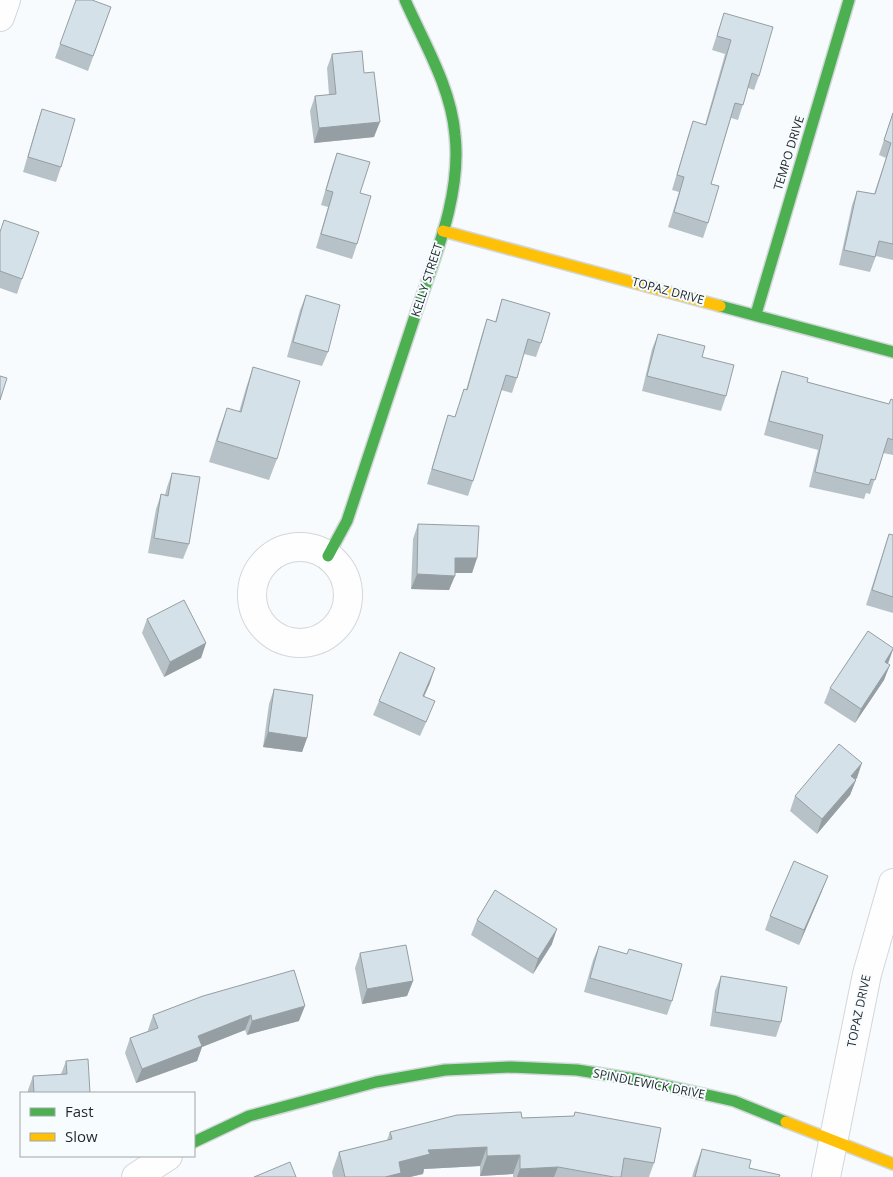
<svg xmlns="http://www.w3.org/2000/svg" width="893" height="1177" viewBox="0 0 893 1177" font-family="'Open Sans',sans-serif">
<rect width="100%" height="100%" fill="#f8fbfd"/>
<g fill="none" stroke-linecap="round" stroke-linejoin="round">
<g stroke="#d2d7da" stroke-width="30">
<path id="street" d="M0 17 6 0
M252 595a48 48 0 1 1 96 0a48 48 0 1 1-96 0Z
M136 1177 168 1156
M826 1177 867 974 893 883"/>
</g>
<g stroke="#d2d7da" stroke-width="14">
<path id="fast" d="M720 306 893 352
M756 314 849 0
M328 556 347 521C369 454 392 386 414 319 433 261 462 197 455 135 451 87 424 43 405 0
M194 1142 249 1116 376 1082 445 1070 511 1067 577 1070 641 1080 734 1101 786 1122"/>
</g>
<g stroke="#d2d7da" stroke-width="14">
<path id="slow" d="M443 231 720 306
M786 1122 893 1164"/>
</g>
<use href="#street" stroke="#fefeff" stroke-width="28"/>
<use href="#fast" stroke="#4caf50" stroke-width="11"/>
<use href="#slow" stroke="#ffc107" stroke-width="11"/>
</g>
<path fill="#b7c2c8" d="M111 7 88 71 55 58 60 44Z
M724 13 759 76 754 90 748 88 738 120 731 118 711 184 708 223 703 238 668 227 679 192 672 190 688 136 693 121 705 125 725 54 712 50Z
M332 54 364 73 374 137 314 143 310 111 315 96 329 95 327 68Z
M42 109 61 167 56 182 23 172 37 124Z
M893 112V260L876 256 870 272 839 265 852 205 857 191 874 194 886 158 879 155Z
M337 153 360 193 357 244 352 259 316 248 328 207 321 205 332 167Z
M0 232 22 279 17 294 0 288Z
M306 295 328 352 322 366 287 357 300 310Z
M502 299 541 343 536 357 524 354 517 378 512 393 501 390 473 481 468 496 427 484 443 430 448 415 455 417 464 389 466 390 482 334 487 319 495 322Z
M658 334 702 357 726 396 721 411 642 391 652 349Z
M253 367 277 459 269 480 209 462 219 430 227 408 239 412 246 388Z
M782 371 807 382 889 404 891 399 893 400V455L883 453 870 494 866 493 864 499 809 487 818 450 764 435 777 386Z
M172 473 189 544 183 559 148 553 156 509 161 494 165 495 167 487Z
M418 524 477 558 472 573H455L449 590 411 589 413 539Z
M889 534 893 535V613L866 605 884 549Z
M147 619 206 643 201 658 164 677 142 633Z
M893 648V650L888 664 884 680 855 723 824 703 830 688Z
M430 683 424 697 429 716 420 736 373 715 379 701Z
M274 689 307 738 302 752 263 747 269 704Z
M857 778 855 780H856L850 795 817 834 790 811 795 796Z
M822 891 799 945 765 930 770 916Z
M477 920 552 944 533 974 471 935Z
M599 946 627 954 672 1001 667 1015 584 992 593 960Z
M360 953 413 981 407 996 362 1004 355 968Z
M721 976 781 1022 776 1037 710 1026 715 991Z
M203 996 299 1021 247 1035 245 1030 202 1047 197 1061 136 1083 125 1053 130 1038 148 1031V1030L153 1015Z
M66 1061 90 1093H28V1090L33 1076 61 1074Z
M575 1112 654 1163 649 1177H513V1174L480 1176V1166L424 1169 423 1174 410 1177H333L332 1172 339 1152 387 1140 390 1132 522 1118 574 1116Z
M702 1149 749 1168 779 1177H692L694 1170Z"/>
<path fill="#959ea2" d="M380 122 374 137 314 143 319 128Z
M455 558H477L472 573H450Z
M417 574 455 576 449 590 411 589Z
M206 643 201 658 164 677 170 662Z
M893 649 888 663 879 677 885 662Z
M890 665 884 680 855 723 861 709Z
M435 668 430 683 417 711 423 696Z
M268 732 307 738 302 752 263 747Z
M862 763 857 778 845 791 851 776Z
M856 780 850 795 817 834 822 819Z
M828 876 822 891 799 945 804 930Z
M557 929 552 944 533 974 538 959Z
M413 981 407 996 362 1004 367 989Z
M305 1006 299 1021 247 1035 252 1021Z
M251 1015 245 1030 202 1047 197 1061 136 1083 142 1069 198 1036Z
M487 1147 480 1166 424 1169 423 1174 410 1177H385L399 1162 428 1150Z
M520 1155 513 1174 480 1176 487 1156Z
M558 1167 554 1177H517L520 1169Z"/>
<path fill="#d5e1e8" stroke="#959ea2" d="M76 0H92L111 7 93 56 60 44Z
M724 13 773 27 759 76 752 73 743 105 735 103 711 184 719 186 708 223 674 212 684 177 677 175 693 121 706 125 731 40 717 36Z
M362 51 364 73 374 72 380 122 319 128 315 96 336 94 332 54Z
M42 109 75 119 61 167 28 157Z
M893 113V244L879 241 875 257 844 250 857 191 875 194 891 143 884 140Z
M337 153 370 162 360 193 371 196 357 244 321 234 333 192 326 190Z
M4 220 39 232 22 279 0 271V232Z
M306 295 340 305 328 352 293 342Z
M502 299 550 313 541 343 528 339 517 378 506 375 473 481 432 469 448 415 455 417 464 389 467 390 487 319 496 322Z
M658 334 705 346 702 357 734 365 726 396 647 376Z
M253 367 300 381 277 459 217 441 227 408 241 412Z
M782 371 808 378 807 382 889 404 891 399 893 400V440L888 438 875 480 871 479 869 485 815 472 823 435 769 421Z
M0 376 7 378 0 400Z
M172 473 200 477 189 544 154 538 161 494 168 496Z
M418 524 479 526 477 558H455V576L417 574Z
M889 534 893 535V597L872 590Z
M184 600 206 643 170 662 147 619Z
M868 631 893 648V649L885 662 890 665 861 709 830 688Z
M400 652 435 668 423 696 435 701 426 722 379 701Z
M274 689 313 695 307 738 268 732Z
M839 744 862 763 851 776 856 780 822 819 795 796Z
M794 861 828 876 804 930 770 916Z
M495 890 557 929 538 959 477 920Z
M406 945 413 981 367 989 360 953Z
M599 946 627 954 629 949 682 964 672 1001 590 978Z
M294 970 305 1006 252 1021 251 1015 198 1036 202 1046 142 1069 130 1038 158 1028 153 1015 203 996Z
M721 976 787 987 781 1022 715 1012Z
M88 1059 90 1093H34L33 1076 67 1074 66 1061Z
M521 1112 522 1118 574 1116 575 1112 661 1128 654 1163 624 1158 621 1177H614L558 1167 520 1169V1155L487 1156V1147L428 1150 430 1154 399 1162 401 1173 385 1177H345L339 1152 392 1139 390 1132 457 1115Z
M702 1149 751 1160 749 1168 780 1175 779 1177H695Z
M290 1162 296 1177H254Z"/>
<g text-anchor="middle" stroke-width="4" stroke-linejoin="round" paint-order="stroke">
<g font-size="12" fill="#1f262b" stroke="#f7fcfe">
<text transform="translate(789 153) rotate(-73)" y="4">TEMPO DRIVE</text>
<text transform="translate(427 280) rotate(-72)" y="4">KELLY STREET</text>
<text transform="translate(668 291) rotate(15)" y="4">TOPAZ DRIVE</text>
<text transform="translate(859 1011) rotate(-78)" y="4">TOPAZ DRIVE</text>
<text transform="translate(649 1084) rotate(11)" y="4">SPINDLEWICK DRIVE</text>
</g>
</g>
<rect x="20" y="1092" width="175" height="65" fill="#f7fcfe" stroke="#a1a6aa"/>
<rect x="30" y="1108" width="25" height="8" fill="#4caf50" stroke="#a1a6aa"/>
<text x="65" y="1117" font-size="15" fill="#1f262b">Fast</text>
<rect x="30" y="1133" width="25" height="8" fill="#ffc107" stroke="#a1a6aa"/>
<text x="65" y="1142" font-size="15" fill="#1f262b">Slow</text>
</svg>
